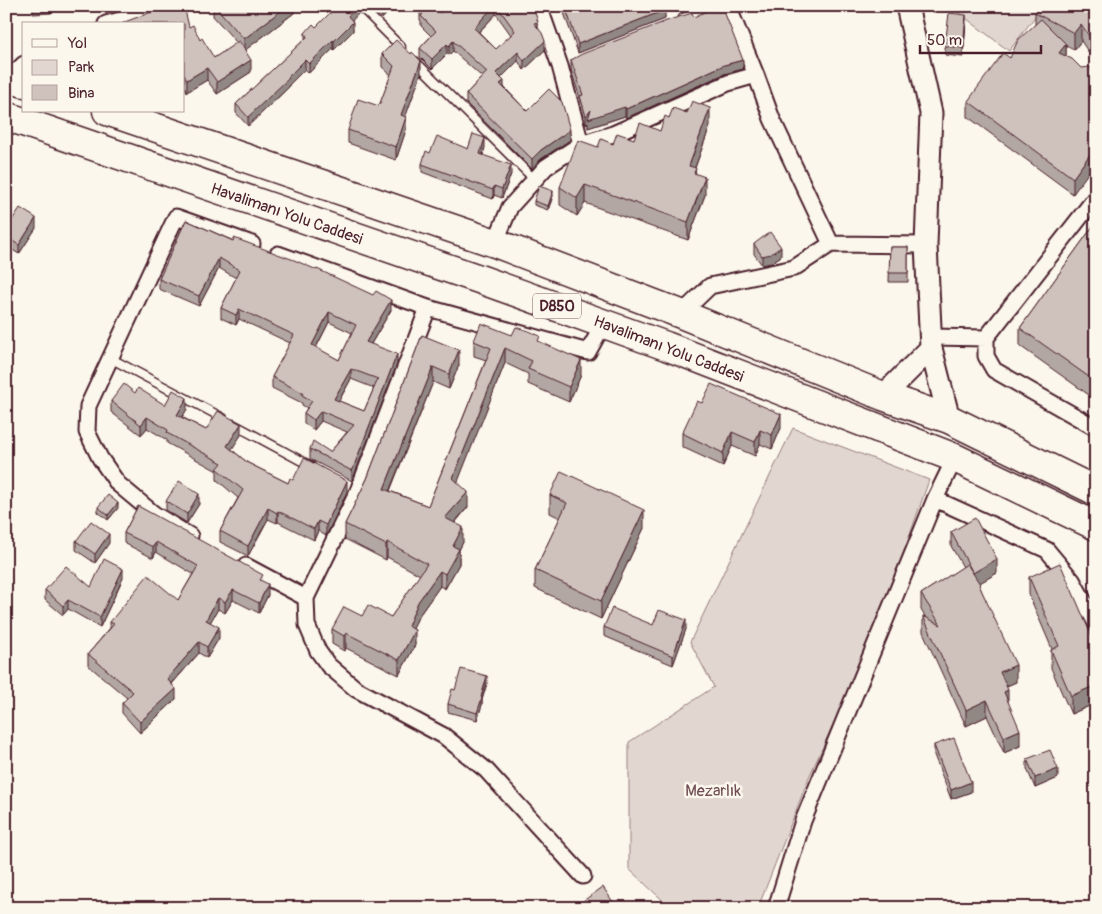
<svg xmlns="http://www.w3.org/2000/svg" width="1102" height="914" viewBox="0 0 1102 914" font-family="Pangolin,sans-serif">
<rect width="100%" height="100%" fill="#fbf7ec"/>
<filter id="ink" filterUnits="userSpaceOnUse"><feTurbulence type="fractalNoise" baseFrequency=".02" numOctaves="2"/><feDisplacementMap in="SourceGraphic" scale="10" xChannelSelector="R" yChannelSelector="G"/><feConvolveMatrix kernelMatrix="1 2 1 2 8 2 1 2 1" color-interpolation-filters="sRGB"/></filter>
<g filter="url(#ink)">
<path fill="#e2d7d0" stroke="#967b7e" d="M950 6H1043L1009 51Z
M793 428 929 480 876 632 809 777 758 908H671L629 869V742L714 687 690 642Z"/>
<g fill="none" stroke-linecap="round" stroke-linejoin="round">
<g stroke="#4a1f2b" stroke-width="11">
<path id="lane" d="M360 6 401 47
M683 18 714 6
M415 61 534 179
M110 358 223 418
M233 424 311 466"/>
</g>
<g stroke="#4a1f2b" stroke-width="19">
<path id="street" d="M539 6 560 66 581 144
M728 6 756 75 772 119 831 244
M106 24 171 6
M9 78 24 64
M495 243 510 207 546 167 581 144 613 134 728 83 756 75
M278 254 428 308 588 352 604 323
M428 308 358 491 306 598 307 625 318 651 328 665 356 689 444 736 486 770 583 876
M681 314 710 286 794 268 831 244 926 245
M932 337 986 338 1096 197
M986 338V356L994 370 1096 428
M935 499 1047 550 1072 580 1096 623
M190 536 154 514 118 484 100 458 87 432 88 406 176 217 252 244
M246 566 306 598
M776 908 803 821 935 499 955 458"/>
</g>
<g stroke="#4a1f2b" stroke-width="25">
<path id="secondary" d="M907 6 931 113 926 245 931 348 949 419
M883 396 931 348"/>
</g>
<g stroke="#4a1f2b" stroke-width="31">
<path id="highway" d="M6 77 24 83
M107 111 495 243 681 314 883 396 949 419 1096 491
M6 116 482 280 666 346 955 458 1096 526"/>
</g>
<use href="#lane" stroke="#fbf7ec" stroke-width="8"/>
<use href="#street" stroke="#fbf7ec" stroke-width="15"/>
<use href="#secondary" stroke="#fbf7ec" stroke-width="21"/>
<use href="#highway" stroke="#fbf7ec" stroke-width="28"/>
</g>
<path fill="#b2a7a2" stroke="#4a1f2b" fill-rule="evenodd" d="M19 6H51V13L33 14V7L19 8Z
M213 6H294V13L245 50 251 72 217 94 207 80 187 92 184 86V24L189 27 214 58 237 43 213 16Z
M332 6H359V13L352 20 353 31 334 50 333 49 309 73 305 69 289 85V87L248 126 236 113V104L305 39V33L316 27 335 8Z
M369 6H393L382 19Z
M460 6H533L538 28 545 50 524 70 518 61 501 78 504 87 527 111 570 140 541 159 532 169 466 103V94L482 77 453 51 449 55 447 54 432 69 420 57V48L431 36 421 26V21L420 20V11L440 13 456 11ZM496 14 511 35 496 49 479 32Z
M563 6H664L665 19 578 53 563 10Z
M798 6H807L804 10Z
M1096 6V58L1091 56 1081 41 1074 50 1066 46V56L1081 68 1094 74 1073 194 968 117V101L1010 58 1035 25V13Z
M694 17 743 69 724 74 626 118 625 116 588 128V122L586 125 580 105V98L571 70V60Z
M966 24 963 57 945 55V46Z
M382 54 421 74 405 117 406 130 396 160 348 143V130L379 106 391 75 382 67Z
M669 118 710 126 695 168 696 174 705 195 688 240 585 203 577 216 560 205V187L598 147 634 139 660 131Z
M485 147 483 155 511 174 502 198 494 195 493 199 422 172V164L430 153 468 149Z
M553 196 548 210 534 205V201Z
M186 220 391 310 371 344 397 364 352 481 310 459V449L330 452 347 432 321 421 314 430 304 423V413L307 408 302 405V403L272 388V377L290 343 239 319 236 325 221 318V308L236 278 219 268 199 306 159 289V279ZM329 322 352 333 339 360 316 348ZM351 379 374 388 364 411 339 401Z
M1096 222V400L1020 346V328Z
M36 228 19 254 6 246V229Z
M754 244 781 256 771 263 762 265 754 254Z
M890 247H908V282H889Z
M422 335 459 365 449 389 433 382 390 491 428 506 486 360 474 356V341L512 335 540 342 581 375 569 402 528 384V374L505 363 457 482 468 507 455 523 463 542 459 550V564L445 589 440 586 418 617 413 628 415 645 399 675 346 648 344 651 332 644V629L362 616 391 617 420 575 387 557 386 560 345 539V524L367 479Z
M135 393 165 405 187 409 182 417 206 430 241 435 231 449 248 463 288 483 293 480 347 492 326 536 318 531 314 540 278 522 277 523 268 519 248 556 220 542V531L238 498 217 480V471L167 443V440L147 428 141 435 111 412V401Z
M702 403 781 428 772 449 760 444 755 456 732 446 723 466 682 447V433Z
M550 495 644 528 601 619 535 588V570L560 518 550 513Z
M166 501 199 504 187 523 166 510Z
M138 506 263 582 268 595 259 613 233 600 225 613 218 609 210 622 219 638 207 658 199 653 172 684 176 699 140 733 122 713V703L127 698 88 665V654L110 628V622L178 600 193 574 156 552 153 558 124 543V533Z
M98 507 118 508 108 520 98 512Z
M951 532 997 573 979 583 980 587 1016 682 1006 686 1008 703 1020 746 1004 753 987 716 966 726 923 632V616L926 618 921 610V594L963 567 951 546Z
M76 541 109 543 95 563 76 550Z
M1029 577 1096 646V703L1071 714 1051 668V650L1052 649 1029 595Z
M123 578 100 627 68 609 63 615 45 600V590L91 587Z
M604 627 686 629 673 665 604 636Z
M487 683 482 700V705L477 720 448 712V704L455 690Z
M934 745 971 792 951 799 934 755Z
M1027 759 1058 778 1035 788 1027 769Z"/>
<path fill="#918884" stroke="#4a1f2b" d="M287 6H294V13L244 51V39Z
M357 6H359V13L348 25V16Z
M385 6H393L382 19V10Z
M494 6H496V14L474 37V28Z
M665 10V19L578 53V44Z
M966 15V24L963 57V48Z
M353 22V31L334 50V41Z
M1081 24V41L1074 50V33Z
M333 40V49L309 73V64Z
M453 41V51L449 55V46Z
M545 41V50L524 70V61Z
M447 44V54L432 69V59Z
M1066 44V60L1059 53Z
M518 52V61L496 83V73Z
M251 60V72L217 94V82Z
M305 60V69L289 85V87L248 126V117Z
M743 60V69L724 74 626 118V109L724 65Z
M421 61V74L401 129V115Z
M207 68V80L187 92V80Z
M504 81V90L500 84Z
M625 107V116L588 128V122L586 125V116L591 110Z
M710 108V126L689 184V166Z
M406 117V130L396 160V147Z
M570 130V140L541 159 532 169V159L541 150Z
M485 138V147L480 163V154Z
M1096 146V162L1073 194V178Z
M511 165V174L502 198V189Z
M705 177V195L688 240V222Z
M585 185V203L577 216V198Z
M494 186V195L493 199V190Z
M553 191V196L548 210V206Z
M36 218V228L19 254V245Z
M781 247V256L771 263 762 265V256Z
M219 258V268L199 306V296Z
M391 300V310L366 352V342Z
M239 309V319L236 325V315Z
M329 312V322L312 355V345Z
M505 348V363L453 494V478Z
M459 350V365L449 389V374Z
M397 354V364L352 481V471Z
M581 360V375L569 402V387Z
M433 367V382L384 504V489Z
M351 369V379L334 409V399Z
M187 398V409L177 426V415Z
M321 411V421L314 430V420Z
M781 414V428L772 449V435Z
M147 417V428L141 435V425Z
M241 424V435L227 457V446Z
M760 430V444L755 456V442Z
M732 432V446L723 466V453Z
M347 481V492L326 536V525Z
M468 492V507L445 533V518Z
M199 494V504L187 523V514Z
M118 503V508L108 520V515Z
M268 508V519L248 556V546Z
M644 510V528L601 619V601Z
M278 511V522L277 523V513Z
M318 521V531L314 540V529Z
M463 527V542L459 550V564L445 589V574L453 546Z
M109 534V543L95 563V554Z
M156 542V552L153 558V547Z
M387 542V557L386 560V545Z
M997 559V573L973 587V573Z
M123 569V578L100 627V617Z
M440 571V586L418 617 408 641V626L418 602Z
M268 584V595L259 613V603Z
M233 590V600L225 613V602Z
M218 598V609L206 630V620Z
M68 600V609L63 615V606Z
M686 620V629L673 665V656Z
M219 627V638L207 658V647Z
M415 630V645L399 675V660Z
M346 633V648L344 651V636Z
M199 642V653L167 689V679Z
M1016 665V682L1000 689V672Z
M487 676V683L482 700V705L477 720V713Z
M1096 685V703L1071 714V696Z
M176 689V699L140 733V722Z
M1008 690V706L1004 692Z
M987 700V716L966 726V710Z
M1020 730V746L1004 753V737Z
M1058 769V778L1035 788V778Z
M971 782V792L951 799V790Z"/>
<path fill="#cfc2bc" stroke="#4a1f2b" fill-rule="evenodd" d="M165 6H184L189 27 193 25 200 40 202 38 214 58 239 41 251 60 217 82 207 68 187 80 184 74V24L122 23 157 10 156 9Z
M215 6H287L244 39Z
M337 6H357L348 16 353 22 334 41 333 40 309 64 305 60 288 77 289 78 248 117 236 104 307 37 305 33 313 24 316 27Z
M379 6H385L382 10Z
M424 6H434L440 13 446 6H452L456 11 460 6H494L474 28 496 49 515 31 497 6H533L538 22 534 23 542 33 545 41 524 61 518 52 496 73 504 81 500 84 527 111 549 89 562 102 570 130 541 150 532 159 466 94 487 72 453 41 449 46 447 44 432 59 420 48 436 31 421 16 423 14 420 11Z
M565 6H664L665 10 578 44Z
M716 6H722L743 60 724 65 626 109 625 107 588 119 591 110 586 116 580 96 583 95 571 60 582 54 669 20 692 13 694 17Z
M1040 6H1096V41L1091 39 1081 24 1074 33 1035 13Z
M949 13 966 15 963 48 945 46Z
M1041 19 1066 44 1059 53 1072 59 1081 68 1090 67 1094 74 1096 75V146L1073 178 968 101 1003 53 1010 58 1018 40Z
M396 40 411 54 412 52 421 61 401 115 406 117 396 147 348 130 358 99 379 106 394 66 382 54Z
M692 101 710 108 689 166 696 168 694 173 705 177 688 222 585 185 577 198 560 187 578 140 598 147 601 139 613 144 617 133 634 139 640 123 660 131 665 116 669 118 673 108 687 113Z
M473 134 485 138 480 154 511 165 502 189 494 186 493 190 422 164 426 151 430 153 437 136 468 149Z
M539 186 553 191 548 206 534 201Z
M20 208 36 218 19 245 6 237V229Z
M186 220 233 241 234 238 294 260 317 270V269L373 295 376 291 391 300 366 342 397 354 352 471 310 449 313 441 330 452 354 425 321 411 314 420 304 413 312 401 302 395 303 393 272 377 294 335 239 309 236 315 221 308 240 270 219 258 199 296 159 279ZM329 312 356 325 339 360 312 345ZM351 369 378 379 364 411 334 399Z
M1096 222V382L1020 328Z
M770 232 781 247 771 254 762 256 754 244Z
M890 247H908V273H889Z
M481 323 512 335 516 327 529 331 540 336 538 341 581 360 569 387 528 369 532 361 505 348 453 478 468 492 445 518 463 527 453 546 459 549 445 574 440 571 418 602 408 626 415 630 399 660 346 633 344 636 332 629 344 607 362 616 368 605 391 617 427 564 387 542 386 545 345 524 367 479 422 335 459 350 449 374 433 367 384 489 428 506 491 348 474 341Z
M124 384 135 393 138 388 165 405 173 390 187 398 177 415 206 430 218 411 241 424 227 446 248 463 288 483 290 478 293 480 304 458 347 481 326 525 318 521 314 529 278 511 277 513 268 508 248 546 220 531 243 490 217 469 222 463 167 433 168 430 147 417 141 425 111 401Z
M711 384 781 414 772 435 760 430 755 442 732 432 723 453 682 433 697 401 702 403Z
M561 471 644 510 601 601 535 570 567 503 550 495Z
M179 481 199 494 187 514 166 501Z
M108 495 118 503 108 515 98 507Z
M138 506 263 575 260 580 268 584 259 603 233 590 225 602 218 598 206 620 219 627 207 647 199 642 167 679 176 689 140 722 122 703 133 692 88 654 114 624 110 622 148 575 178 600 198 566 156 542 153 547 124 533Z
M975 518 997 559 973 573 951 532Z
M91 521 109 534 95 554 76 541Z
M104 559 123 569 100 617 68 600 63 606 45 590 66 566 91 587Z
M1060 563 1096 646V685L1071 696 1051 650 1059 646 1029 577Z
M967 564 980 584 979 585 1016 665 1000 672 1008 690 1004 692 1020 730 1004 737 987 700 966 710 923 616 941 625 921 594Z
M612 608 653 625 659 610 686 620 673 656 604 627Z
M461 669 487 676 481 697 482 698 477 713 448 704 452 689 455 690Z
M954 738 971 782 951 790 934 745Z
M1050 750 1058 769 1035 778 1027 759Z
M603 887 617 908H573Z"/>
</g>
<g text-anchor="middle" stroke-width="5" stroke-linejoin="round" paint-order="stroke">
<rect fill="#fbf7ec" stroke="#7f6065" stroke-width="1" x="533" y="293.5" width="48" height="25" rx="4"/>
<g font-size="15" font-weight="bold" fill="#4a1f2b">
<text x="557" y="311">D850</text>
</g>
<g font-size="16" fill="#4a1f2b" stroke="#fbf7ec">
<text transform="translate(287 213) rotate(19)" y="6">Havalimanı Yolu Caddesi</text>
<text transform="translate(669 348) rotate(21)" y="6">Havalimanı Yolu Caddesi</text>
</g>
<g font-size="16" fill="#704d54" stroke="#fbf7ec">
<text x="713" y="796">Mezarlık</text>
</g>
</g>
<rect width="1102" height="914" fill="none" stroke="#fbf7ec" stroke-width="25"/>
<rect x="12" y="12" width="1077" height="889" fill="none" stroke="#4a1f2b" stroke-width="2" filter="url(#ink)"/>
<rect x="22" y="22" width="162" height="90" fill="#fbf7ec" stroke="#b4a19f"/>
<rect x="32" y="39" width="25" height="8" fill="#fbf7ec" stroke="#b4a19f"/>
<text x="68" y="48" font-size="15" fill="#4a1f2b">Yol</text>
<rect x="32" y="60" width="25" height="15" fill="#e2d7d0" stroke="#b4a19f"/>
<text x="68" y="72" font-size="15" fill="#4a1f2b">Park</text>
<rect x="32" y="85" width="25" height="15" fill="#cfc2bc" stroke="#b4a19f"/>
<text x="68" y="98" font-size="15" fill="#4a1f2b">Bina</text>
<path d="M920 45v8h121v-8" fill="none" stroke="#4a1f2b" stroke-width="2.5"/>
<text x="927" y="45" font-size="15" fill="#4a1f2b" stroke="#fbf7ec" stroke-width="4" paint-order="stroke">50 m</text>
</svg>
